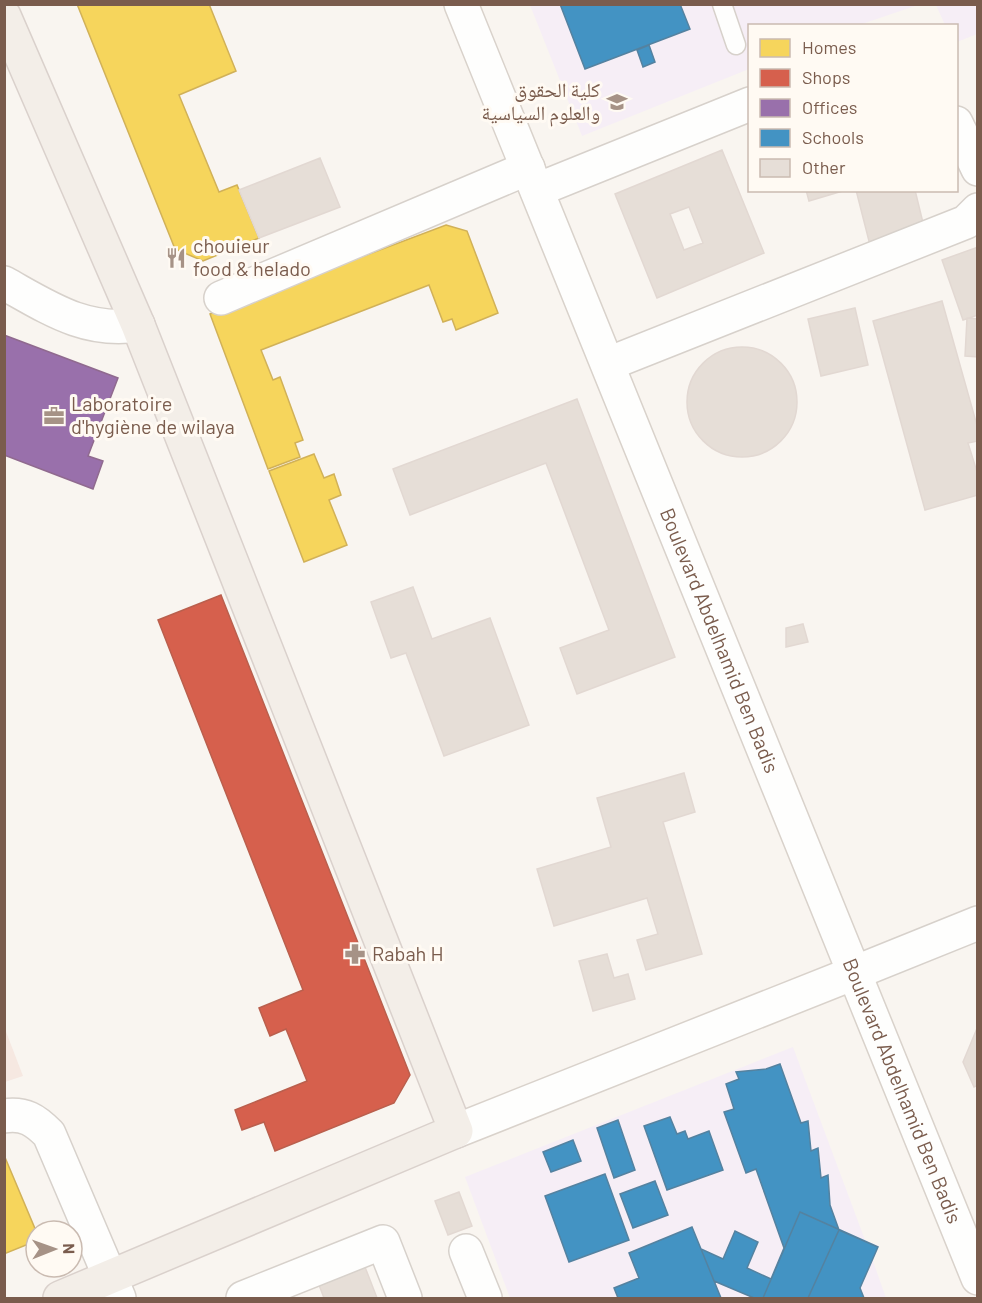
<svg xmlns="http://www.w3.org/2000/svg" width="982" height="1303" viewBox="0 0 982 1303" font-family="Barlow,'Noto Naskh Arabic',sans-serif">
<rect width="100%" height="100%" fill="#f9f5f0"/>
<path fill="#f6e8e1" d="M5 1029 23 1076 5 1082H4Z"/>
<path fill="#f6eef6" d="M530 5H918L859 25 750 26 749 69 582 136Z
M936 5H977V34L957 42 956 26 945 25Z
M793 1047 865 1240 879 1246 873 1261 886 1298H510L465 1177Z"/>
<path fill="#f6d55c" stroke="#d1b158" stroke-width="1.5" d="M77 4H209L236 71 179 95 219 192 237 185 259 238 203 261 175 249Z
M446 225 467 231 498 313 456 330 452 319 443 322 429 285 261 350 273 380 280 377 303 440 295 443 300 457 268 469 210 314Z
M314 454 324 478 334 474 341 495 329 500 347 545 304 562 269 471Z
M4 1155 36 1231V1241L4 1254Z"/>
<path fill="#d6604d" stroke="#ba5f4d" stroke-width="1.5" d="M221 595 410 1075 394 1103 275 1151 264 1122 242 1130 235 1110 307 1081 286 1029 270 1036 259 1008 303 990 158 620Z"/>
<path fill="#9970ab" stroke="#906a8f" stroke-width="1.5" d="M4 335 118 378 88 456 103 461 93 489 4 455Z"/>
<path fill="#4393c3" stroke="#5482a0" stroke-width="1.5" d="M560 4H680L690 29 585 69Z
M649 45 655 62 643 67 637 50Z
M780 1064 801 1123 808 1121 811 1151 818 1148 821 1178 828 1175 830 1205 839 1230 878 1247 860 1288 864 1298H754L714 1281 721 1298H618L614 1288 639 1278 629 1253 692 1227 701 1249 723 1259 735 1231 758 1242 747 1268 771 1279 784 1248 756 1169 746 1173 724 1112 734 1109 726 1084 739 1079 736 1072 766 1069Z
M670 1117 677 1134 685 1131 688 1139 709 1131 723 1170 667 1190 644 1126Z
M618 1120 635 1170 614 1178 597 1128Z
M573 1140 581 1161 551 1172 543 1152Z
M605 1174 629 1240 569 1262 545 1196Z
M655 1181 668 1215 633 1228 620 1194Z
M800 1212 878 1247 860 1288 864 1298H763Z
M692 1227 721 1298H618L614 1288 639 1278 629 1253Z
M839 1230 878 1247 860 1288 864 1298H808Z"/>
<path fill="#e6ded7" stroke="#e2d8d2" stroke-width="1.5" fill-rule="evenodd" d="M722 150 764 253 657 298 615 194ZM689 207 703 243 684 250 670 214Z
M320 158 340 207 259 238 239 190Z
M806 190H846L809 201Z
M856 190H915L925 231 870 245Z
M978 247V315L963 320 942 260Z
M942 301 978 429V441L968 443 978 475V495L925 510 873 321Z
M855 308 868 365 821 376 808 319Z
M967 318 978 319V357L965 356Z
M687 402a55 55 0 1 1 110 0a55 55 0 1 1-110 0Z
M577 399 675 657 577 694 560 648 609 630 546 463 410 515 393 469Z
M413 587 432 639 490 618 529 725 444 756 406 653 391 658 371 602Z
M803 624 808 642 786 647V628Z
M684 773 695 812 663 822 702 954 646 970 637 940 658 934 647 898 554 926 537 869 611 847 597 798Z
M607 954 614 978 628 974 635 999 593 1011 579 961Z
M978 1026V1085L974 1087 963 1062Z
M459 1192 472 1226 448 1235 435 1201Z
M365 1267 377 1298H324L319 1285Z"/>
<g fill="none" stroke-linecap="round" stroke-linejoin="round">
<g stroke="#d7d1cb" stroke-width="21">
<path id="service" d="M722 4 736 45"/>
</g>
<g stroke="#d7d1cb" stroke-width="36">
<path id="minor" d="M956 123 978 169
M537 190 750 104
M4 283C49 308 85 333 138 325
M221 298 528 168
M608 364 966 222 978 210
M4 1116C25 1113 35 1120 49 1134L119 1298
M466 1251 485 1298
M243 1298 383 1242 405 1298"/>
</g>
<g stroke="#d7d1cb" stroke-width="36">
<path id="tertiary" d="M854 973 978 923"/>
</g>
<g stroke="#d9d2cb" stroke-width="36">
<g id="secondary">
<path id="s1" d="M461 4 978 1278"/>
<path d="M456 1131 854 973"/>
</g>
</g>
<g stroke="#dad1cc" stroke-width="36">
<path id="primary" d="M4 16 138 325 456 1131 60 1298"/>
</g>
<use href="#service" stroke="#fefefd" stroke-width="18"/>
<use href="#minor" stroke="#fefefd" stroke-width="33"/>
<use href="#tertiary" stroke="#fefefd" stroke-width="33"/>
<use href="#secondary" stroke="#fefefd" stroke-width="33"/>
<use href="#primary" stroke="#f3eee8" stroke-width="33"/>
</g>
<defs>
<g id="university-bare" transform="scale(1.62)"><path d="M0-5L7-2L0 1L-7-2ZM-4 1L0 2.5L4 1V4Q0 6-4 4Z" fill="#a69286" stroke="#fffaf3" stroke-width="2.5" paint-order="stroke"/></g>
<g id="restaurant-bare" transform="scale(1.62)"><path d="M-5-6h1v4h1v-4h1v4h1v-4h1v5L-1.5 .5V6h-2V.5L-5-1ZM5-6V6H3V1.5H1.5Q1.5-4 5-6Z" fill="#a69286" stroke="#fffaf3" stroke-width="2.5" paint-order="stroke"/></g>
<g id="office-bare" transform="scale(1.62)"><path d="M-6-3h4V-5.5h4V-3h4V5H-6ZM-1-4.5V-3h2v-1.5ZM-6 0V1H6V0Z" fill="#a69286" stroke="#fffaf3" stroke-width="2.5" paint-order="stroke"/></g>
<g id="pharmacy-bare" transform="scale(1.62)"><path d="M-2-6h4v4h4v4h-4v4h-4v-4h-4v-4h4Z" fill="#a69286" stroke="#fffaf3" stroke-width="2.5" paint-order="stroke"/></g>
</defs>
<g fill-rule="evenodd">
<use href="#university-bare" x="617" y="102"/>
<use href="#restaurant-bare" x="176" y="258"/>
<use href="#office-bare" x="54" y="416"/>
<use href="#pharmacy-bare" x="355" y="954"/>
</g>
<g text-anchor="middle" stroke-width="6" stroke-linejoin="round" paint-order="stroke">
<g font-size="20" fill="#7a5c4d" stroke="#fffaf3" text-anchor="start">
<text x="600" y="97" text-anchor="end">كلية الحقوق<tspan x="600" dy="23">والعلوم السياسية</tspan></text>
<text x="193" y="253">chouieur<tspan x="193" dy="23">food &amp; helado</tspan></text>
<text x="71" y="411">Laboratoire<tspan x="71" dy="23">d'hygiène de wilaya</tspan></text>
<text x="372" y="961">Rabah H</text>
</g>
<g font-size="20" fill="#7a5c4d" stroke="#fffaf3">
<text dy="7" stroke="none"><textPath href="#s1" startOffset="687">Boulevard Abdelhamid Ben Badis</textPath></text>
<text dy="7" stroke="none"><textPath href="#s1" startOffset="1173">Boulevard Abdelhamid Ben Badis</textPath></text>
</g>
</g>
<rect width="982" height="1303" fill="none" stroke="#7a5c4d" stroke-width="12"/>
<rect x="748" y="24" width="210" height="168" fill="#fffaf3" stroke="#cabbb1" stroke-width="1.5"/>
<rect x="760" y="39" width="30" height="18" fill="#f6d55c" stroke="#cabbb1" stroke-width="1.5"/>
<text x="802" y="54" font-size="18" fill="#7a5c4d">Homes</text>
<rect x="760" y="69" width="30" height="18" fill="#d6604d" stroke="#cabbb1" stroke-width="1.5"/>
<text x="802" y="84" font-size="18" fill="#7a5c4d">Shops</text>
<rect x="760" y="99" width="30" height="18" fill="#9970ab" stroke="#cabbb1" stroke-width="1.5"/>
<text x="802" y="114" font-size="18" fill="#7a5c4d">Offices</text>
<rect x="760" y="129" width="30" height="18" fill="#4393c3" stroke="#cabbb1" stroke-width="1.5"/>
<text x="802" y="144" font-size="18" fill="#7a5c4d">Schools</text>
<rect x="760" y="159" width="30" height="18" fill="#e6ded7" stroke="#cabbb1" stroke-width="1.5"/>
<text x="802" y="174" font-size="18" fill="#7a5c4d">Other</text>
<g transform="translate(54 1249) rotate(89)"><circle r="28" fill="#fffaf3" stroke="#cabbb1" stroke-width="1.5"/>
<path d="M0-4.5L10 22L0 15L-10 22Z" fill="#a69286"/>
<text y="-9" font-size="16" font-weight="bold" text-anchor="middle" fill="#7a5c4d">N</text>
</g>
</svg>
